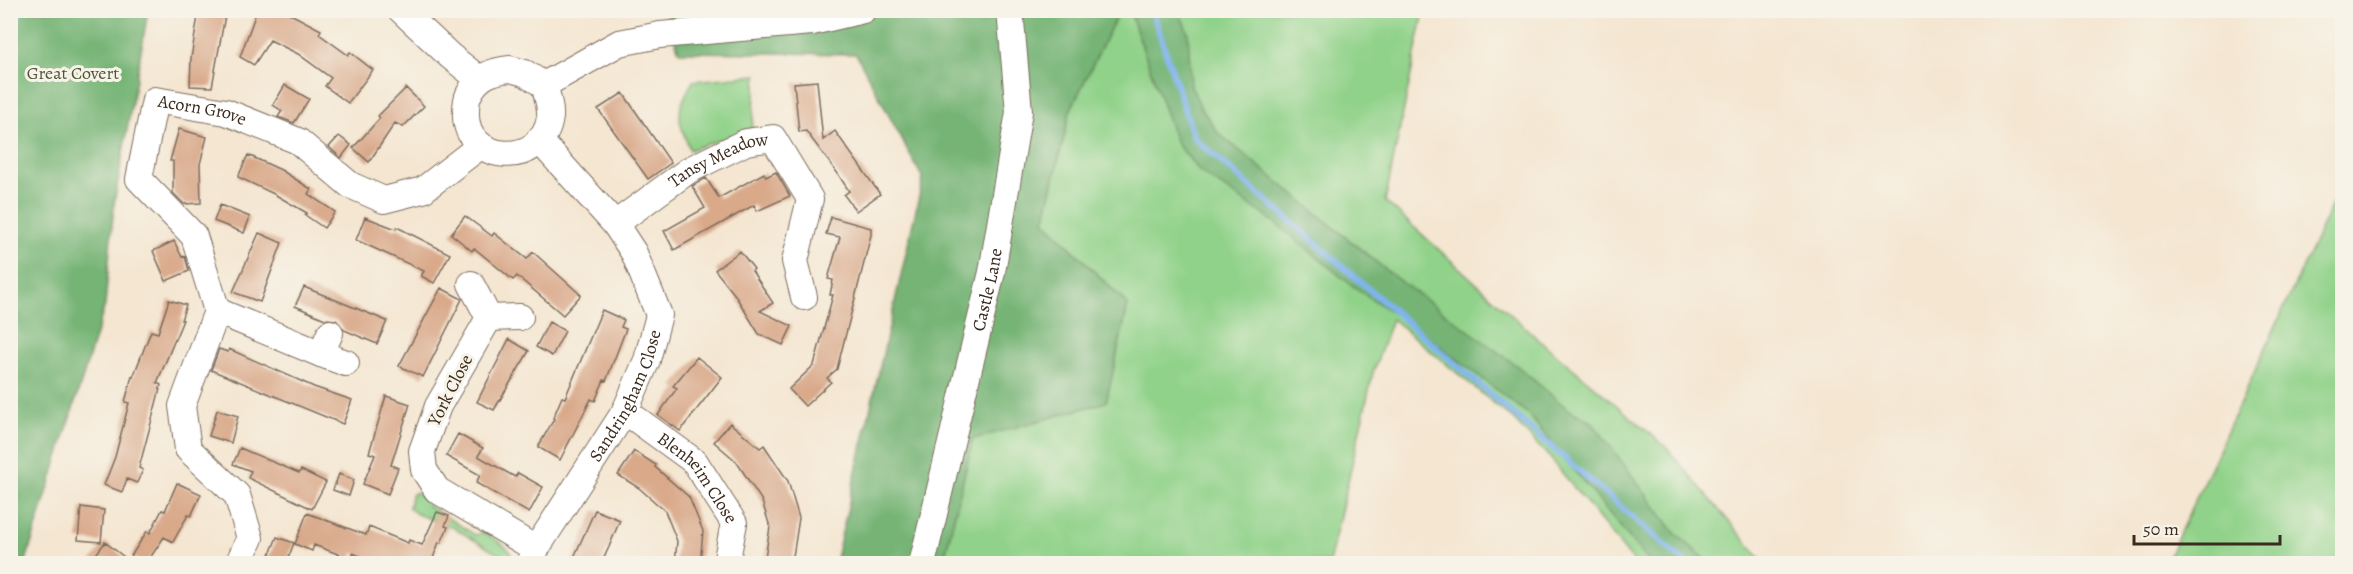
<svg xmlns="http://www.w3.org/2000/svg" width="2353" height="574" viewBox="0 0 2353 574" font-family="Alegreya,serif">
<rect width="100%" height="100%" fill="#f7f3e8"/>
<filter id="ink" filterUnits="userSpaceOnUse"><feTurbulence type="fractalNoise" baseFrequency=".0167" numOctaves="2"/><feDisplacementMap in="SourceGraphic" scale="12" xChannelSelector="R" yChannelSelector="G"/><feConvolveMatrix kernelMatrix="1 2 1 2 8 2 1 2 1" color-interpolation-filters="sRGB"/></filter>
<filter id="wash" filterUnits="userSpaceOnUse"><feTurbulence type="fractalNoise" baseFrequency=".008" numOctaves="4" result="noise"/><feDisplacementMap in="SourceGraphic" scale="24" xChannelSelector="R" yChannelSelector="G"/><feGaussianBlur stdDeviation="1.35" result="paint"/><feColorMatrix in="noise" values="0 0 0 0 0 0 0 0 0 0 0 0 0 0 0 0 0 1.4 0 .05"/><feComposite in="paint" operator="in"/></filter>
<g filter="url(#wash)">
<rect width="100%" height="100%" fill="#f4e6d1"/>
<path fill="#90d289" stroke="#667e54" stroke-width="1.5" d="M1119 10 1424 11 1385 201 1538 339 1665 446 1764 563H1635L1551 459 1515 421 1392 319 1373 373 1329 563 943 564 973 439 1106 402 1128 305 1044 221 1070 111Z
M757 75 752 129 690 150C677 117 675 113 693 81Z
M2342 183V563H2166Z
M417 492 430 507 475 535 482 532C495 540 513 546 513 563L454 528 417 514 409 508 411 495Z"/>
<path fill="#74b475" stroke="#586f4a" stroke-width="1.5" d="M10 11H148L114 204 105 305 25 564 10 563Z
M666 11H1119L1070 111 1044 221 1128 305 1106 402 973 439 943 563H835L923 179 856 54 679 52Z
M1135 11H1179L1188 33 1191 86 1201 108 1218 133 1396 278 1516 365 1569 410 1592 422 1675 533 1710 563H1650L1528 414 1427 336 1350 284 1269 218 1200 172 1177 144 1132 18Z"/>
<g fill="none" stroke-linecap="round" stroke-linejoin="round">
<path stroke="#81b4ee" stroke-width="6" d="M1152 10 1194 138 1687 564
M10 47 19 10"/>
</g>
<g id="blocks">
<path fill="#d9a98a" d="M199 10H226L212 87 190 86 191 58Z
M257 10H283L321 30 319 34 348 55 350 52 373 70 348 103 325 86 331 78 298 54 270 40 254 65 240 57Z
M817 81 823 140 835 131 880 194 856 211 844 195 849 191 838 174 806 131 799 132 794 83Z
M285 85 309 99 294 123 278 117 282 111 273 105Z
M406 88 424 106 403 127 395 123 369 162 353 148 380 118 378 116Z
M623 93 671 163 648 179 598 109Z
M179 129 207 137 200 164 201 203 184 204 173 193V161H170Z
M339 136 351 145 341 158 329 147Z
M248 155 281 170 311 189 308 194 335 212 324 228 305 215 307 213 274 194 238 177Z
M776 172 790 196 757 211 754 205 674 250 664 231 705 208 692 186 706 178 719 198 764 173 766 177Z
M220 205 250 217 244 233 214 221Z
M465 216 492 236 494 233 527 259 533 252 581 295 563 315 517 276 513 280 474 248 472 251 451 234Z
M365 217 396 229 397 227 450 254 434 283 421 276 424 271 356 240Z
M831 217 871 228V235L837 369 827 378 831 382 805 406 789 389 814 365 833 295H830L833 280 828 279 840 237 826 234Z
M259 233 282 243 260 302 233 292Z
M174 241 182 257 185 256 189 271 166 281 153 251Z
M740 251 754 269 752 271 773 303 760 311 792 326 783 345 759 334 735 295 715 270Z
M304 287 387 321 377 344 344 330 336 320 325 319 295 306Z
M441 288 462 299 423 377 399 366Z
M169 300 186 305 181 320H183L157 383 161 385 139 468 143 470 137 483 127 479 122 492 104 485 115 457 129 403 125 402 132 376 133 377 151 331 158 333Z
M602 310 624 320 621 327 626 329 606 381 604 380 595 401 591 399 560 460 538 447 554 419 553 418 562 397 565 398Z
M549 322 565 331 552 356 536 347Z
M509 339 529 351 494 410 477 402Z
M219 349 228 352 229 349 314 387 352 400 343 424 211 370Z
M697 357 722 377 680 431 658 415 677 388 673 386Z
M386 396 410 404 391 465 398 468 388 494 363 484 375 455 369 453Z
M217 410 238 416 231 443 209 436Z
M730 423 760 448 764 445 788 481 799 518 792 563 765 558 770 527 762 501 736 461 714 442Z
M458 434 483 448 478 456 515 477 518 473 543 487 529 513 476 483 480 475 446 456Z
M240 448 299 473 301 470 326 482 312 509 248 478 251 471 233 464Z
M634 451 656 465 655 467 689 497 703 531 700 564H675L677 541 665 511 639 488 618 475Z
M339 474 354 480 349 496 333 490Z
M177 483 201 494 191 516 188 515 173 542 164 537 146 564H142L131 556 147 531 150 533 162 510 165 511Z
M81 507 104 510 101 542 78 540Z
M595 510 620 520 609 547 601 564H571Z
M437 512 449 516 445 526 448 527 441 543 439 542 431 564H379L353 553 351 559 314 545 312 551 295 544 307 513 366 535 369 527 408 543 409 540 422 545Z
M277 537 294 543 286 564H266Z
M105 542 133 564H89Z"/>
</g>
</g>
<g filter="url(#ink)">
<use href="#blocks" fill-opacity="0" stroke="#7c6c5d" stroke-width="1.5"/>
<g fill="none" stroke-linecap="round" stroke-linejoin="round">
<g stroke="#7c6c5d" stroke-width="28">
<g id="minor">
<path d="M401 10 450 56 479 79"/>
<path d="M510 69 525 73 544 85C547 95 551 106 550 117 544 169 463 165 466 111 466 105 466 100 469 94 478 76 491 71 510 69Z"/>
<path d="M544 85 619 43 660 35 812 22 863 10"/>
<path id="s1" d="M615 224 689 170 746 142 773 138 810 199 795 261 804 297"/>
<path d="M471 284 489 318 438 406 422 451 424 470 437 490 536 549"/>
<path d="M217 311 321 354 330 333"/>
<path d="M489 318 520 317"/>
<path d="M321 354 346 363"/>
<path id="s2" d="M625 411 695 462 734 523 726 564"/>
<path id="s3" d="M238 564 250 538 237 495 188 449 182 406 217 311 194 236 139 179 155 100 226 112 298 141 350 185 384 200 423 190 480 146"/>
<path id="s4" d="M529 564 536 549 625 411 647 360 659 315 634 253 615 224 539 140"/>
<path id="s5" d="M922 564 992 272 1019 112 1010 10"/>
</g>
</g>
<use href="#minor" stroke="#fff" stroke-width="26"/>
</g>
</g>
<g text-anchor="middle" stroke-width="6" stroke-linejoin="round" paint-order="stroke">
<g font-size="18" fill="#505439" stroke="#f7f3e8">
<text x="73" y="79">Great Covert</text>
</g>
<g font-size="18" fill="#3b2a1e" stroke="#f7f3e8">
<text dy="6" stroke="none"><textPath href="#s3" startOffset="572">Acorn Grove</textPath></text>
<text dy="6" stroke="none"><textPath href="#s1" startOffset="123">Tansy Meadow</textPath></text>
<text dy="6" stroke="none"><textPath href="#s5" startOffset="282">Castle Lane</textPath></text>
<text transform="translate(450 390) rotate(-63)" y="6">York Close</text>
<text dy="6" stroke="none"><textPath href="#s4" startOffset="195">Sandringham Close</textPath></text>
<text dy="6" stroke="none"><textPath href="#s2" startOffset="100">Blenheim Close</textPath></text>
</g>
</g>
<rect width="2353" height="574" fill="none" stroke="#f7f3e8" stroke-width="36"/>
<path d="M2134 535v9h146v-9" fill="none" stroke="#3b2a1e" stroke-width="3"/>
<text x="2143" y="535" font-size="18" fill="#3b2a1e" stroke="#f7f3e8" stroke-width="4.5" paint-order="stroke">50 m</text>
</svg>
